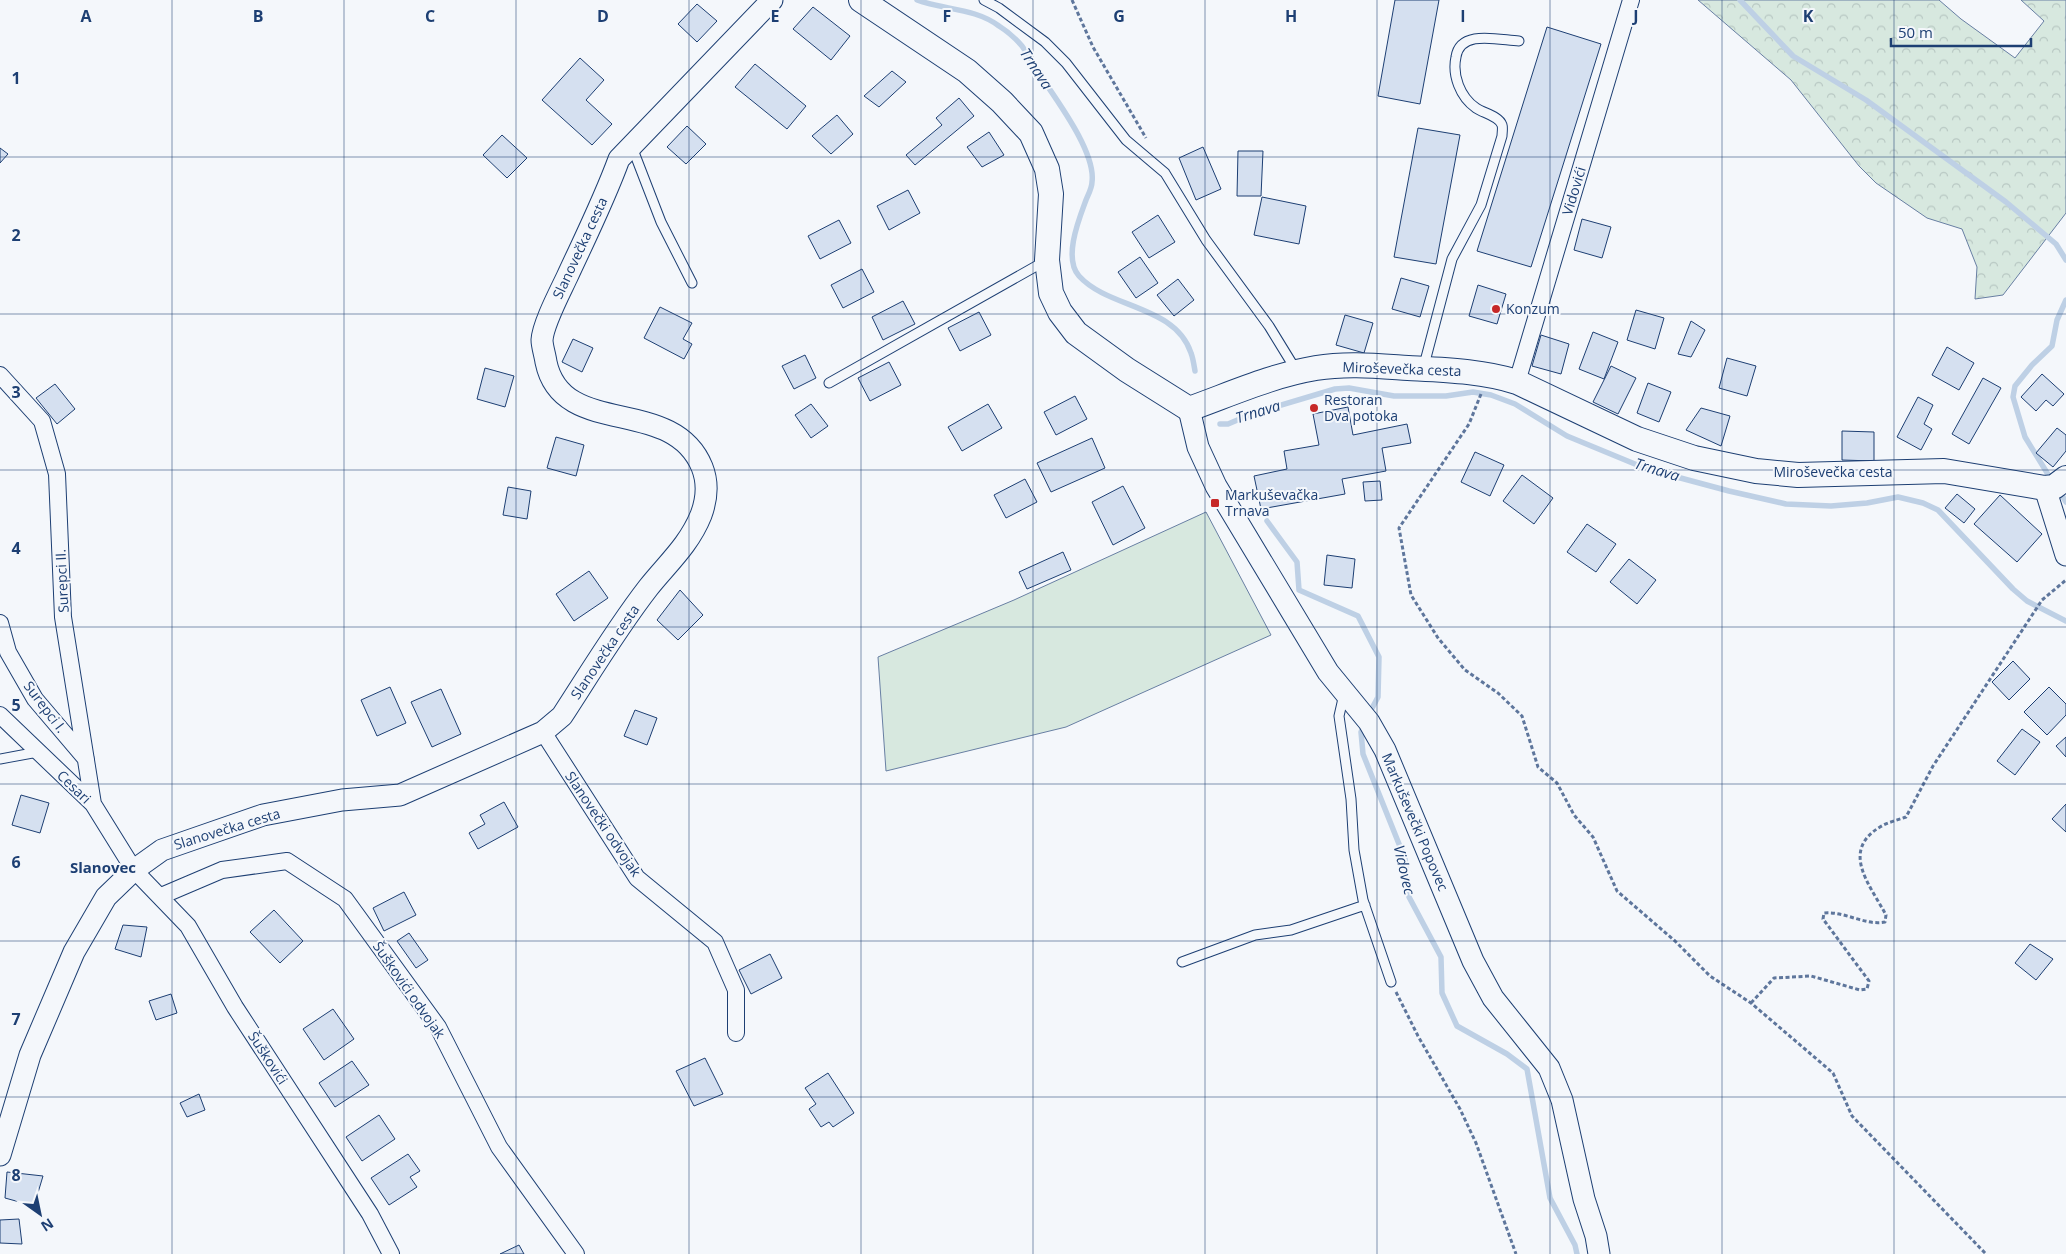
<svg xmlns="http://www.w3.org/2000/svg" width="2066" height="1254" viewBox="0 0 2066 1254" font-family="'Open Sans',sans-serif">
<defs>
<pattern id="forest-crowns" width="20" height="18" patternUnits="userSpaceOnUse" patternTransform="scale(1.25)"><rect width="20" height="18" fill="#d7e8df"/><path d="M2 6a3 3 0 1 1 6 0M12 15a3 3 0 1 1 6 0" fill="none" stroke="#b8c8c3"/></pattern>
</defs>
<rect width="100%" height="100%" fill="#f4f7fb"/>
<path fill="#d7e8df" stroke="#687fa3" d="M1206 512 1271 635 1066 727 886 771 878 657 1014 600Z"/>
<path fill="url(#forest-crowns)" stroke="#687fa3" d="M1698 0H1939L1961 19 2015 58 2044 21 2021 0H2066V213L2003 295 1975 299 1977 267 1962 229 1927 218 1876 183 1859 166 1791 80Z"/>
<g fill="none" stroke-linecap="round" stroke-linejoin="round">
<path stroke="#bed0e5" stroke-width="5.5" d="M917 0C944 10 975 8 999 26 1007 31 1016 39 1022 46 1029 56 1036 68 1042 78 1058 102 1096 153 1092 182 1092 188 1088 195 1086 200 1079 219 1063 258 1079 276 1109 309 1175 305 1191 353 1193 358 1194 365 1195 371
M1740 0 1793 56 1866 100 2006 202 2056 244 2066 260
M1220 424H1228L1254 413 1335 389 1349 388 1394 396H1446L1473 392 1491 395 1515 404 1567 436 1647 469 1729 491 1786 504 1831 506 1867 503 1898 497 1923 503 1938 510 2013 589 2027 601 2066 621
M2049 476 2025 437 2013 397 2015 386 2032 365 2052 346 2057 320 2066 300
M2063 497 2066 502
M1267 521 1297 562 1299 590 1358 616 1379 657 1378 697 1369 714
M1364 725 1361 732 1363 754 1405 859 1409 897 1441 957 1442 993 1457 1026 1507 1054 1527 1069 1550 1198 1575 1245 1577 1254"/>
</g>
<path fill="#d5e0f0" stroke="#1d3f73" d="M1395 0H1439L1420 104 1378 96Z
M697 4 717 21 697 42 678 24Z
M813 7 850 36 831 60 793 29Z
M1547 27 1601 44 1531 267 1477 251Z
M580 58 604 80 586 100 612 124 592 145 542 100Z
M755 64 806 106 787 129 735 87Z
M892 71 906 82 879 107 864 96Z
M959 98 974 116 915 165 906 155 942 125 936 118Z
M837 115 853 134 831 154 812 136Z
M687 126 706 144 686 164 667 147Z
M1418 128 1460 135 1436 264 1394 257Z
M989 132 1004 155 982 167 967 147Z
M502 135 527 158 507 178 483 155Z
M1203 147 1221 189 1196 200 1179 158Z
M0 148 8 154 0 163Z
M1238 151H1263L1261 196H1237Z
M908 190 920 213 889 230 877 206Z
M1262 197 1306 206 1299 244 1254 235Z
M1158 215 1175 242 1149 258 1132 232Z
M1582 219 1611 227 1602 258 1574 250Z
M839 220 851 243 820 259 808 236Z
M1140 257 1158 283 1136 298 1118 272Z
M862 269 874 292 843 308 831 285Z
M1401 278 1429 286 1420 317 1392 309Z
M1178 279 1194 300 1174 316 1157 295Z
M1478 285 1506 294 1497 324 1469 316Z
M903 301 915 324 883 340 872 317Z
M660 307 692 323 683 339 692 344 684 359 644 338Z
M1636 310 1664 318 1655 349 1627 340Z
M979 312 991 335 960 351 948 328Z
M1345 315 1373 323 1364 353 1336 345Z
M1691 321 1705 330 1691 357 1678 354Z
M1593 332 1618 342 1604 379 1579 369Z
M1541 335 1569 344 1561 374 1532 366Z
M573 339 593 348 582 372 562 362Z
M1947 347 1974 363 1959 390 1932 375Z
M805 355 816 378 794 389 782 366Z
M1727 358 1756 366 1747 396 1719 388Z
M889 362 901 385 870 401 858 378Z
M1611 366 1636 378 1618 414 1593 402Z
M485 368 514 376 505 407 477 399Z
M2042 374 2064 394 2053 406 2046 400 2036 411 2021 397Z
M1983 378 2001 388 1969 444 1952 434Z
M1648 383 1671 392 1659 422 1637 413Z
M55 384 75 409 57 424 36 398Z
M1075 396 1087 419 1056 435 1044 412Z
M1918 397 1933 405 1924 424 1932 429 1921 450 1897 437Z
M811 404 828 426 811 438 795 415Z
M988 404 1002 428 962 451 948 427Z
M1348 407 1353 435 1407 424 1411 443 1382 448 1386 471 1342 479 1345 494 1261 509 1254 476 1287 469 1284 451 1319 445 1313 414Z
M1701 408 1730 416 1721 446 1686 430Z
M2057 428 2066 435V451L2053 467 2036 453Z
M1842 431 1874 432V461L1842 460Z
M556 437 584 445 576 476 547 468Z
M1092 438 1105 468 1051 492 1037 463Z
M1475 452 1504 465 1490 496 1461 482Z
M1522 475 1553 498 1534 524 1503 501Z
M1025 479 1037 502 1006 518 994 495Z
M1380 481 1382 500 1365 501 1363 482Z
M1123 486 1145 528 1113 545 1092 502Z
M508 487 531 491 527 519 503 515Z
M1957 494 1975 509 1964 523 1945 508Z
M2000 495 2042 534 2017 562 1974 524Z
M1587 524 1616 544 1596 572 1567 552Z
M1063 552 1071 570 1027 589 1019 572Z
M1327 555 1355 559 1352 588 1324 585Z
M1629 559 1656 580 1637 604 1610 582Z
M589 571 608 598 574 621 556 594Z
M680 590 703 615 678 640 657 620Z
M2013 661 2030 679 2009 700 1992 682Z
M390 687 406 723 377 736 361 700Z
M2049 687 2066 704V715L2047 735 2024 712Z
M441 689 461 734 432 747 411 702Z
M635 710 657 718 647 745 624 736Z
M2022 729 2040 742 2015 775 1997 761Z
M2066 737V757L2056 746Z
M21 795 49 803 40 833 12 825Z
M504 802 518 827 478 849 469 833 485 824 480 815Z
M2066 804V832L2052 819Z
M404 892 416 915 384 931 373 908Z
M274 910 303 941 280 963 250 932Z
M123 925 147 927 141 957 115 949Z
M409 933 428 960 416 968 397 941Z
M2030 944 2053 959 2036 980 2015 963Z
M770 954 782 978 751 994 739 970Z
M171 994 177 1013 156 1020 149 1001Z
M333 1009 354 1039 324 1060 303 1029Z
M705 1058 723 1094 694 1106 676 1071Z
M352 1061 369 1085 335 1107 319 1083Z
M828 1073 854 1113 833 1127 829 1122 821 1127 809 1109 816 1104 805 1088Z
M199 1094 205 1110 187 1117 180 1103Z
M379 1115 395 1139 362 1161 346 1137Z
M408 1154 420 1171 410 1177 417 1187 389 1205 371 1178Z
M7 1172 43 1176 34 1206 5 1198Z
M19 1219 22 1244 0 1243V1220Z
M519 1245 524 1254H500Z"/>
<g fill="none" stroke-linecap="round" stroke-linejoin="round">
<g stroke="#1d3f73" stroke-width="11">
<path id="service" d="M984 0 999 8 1045 42 1066 63 1126 140 1165 173 1206 240 1269 326 1296 370
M632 147 661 222 692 283
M1423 369 1452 259 1481 205 1502 136C1502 133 1503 128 1502 125 1499 116 1483 113 1476 108 1460 97 1452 75 1456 57 1460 29 1499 40 1519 41
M829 383 1047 260
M1344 694 1339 716 1351 799 1354 850 1363 900 1391 982
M0 759 38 752
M1182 962 1255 935 1291 930 1365 905"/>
</g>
<g stroke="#1d3f73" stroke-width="18">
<path id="minor" d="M0 375 42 421 57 474 63 617 93 804
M1517 382 1631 0
M0 623 8 652 35 699 86 759
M0 715 93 804 134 870 188 926 235 1007 370 1214 391 1254
M543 732 637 878 715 942 736 990V1033
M161 896 222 870 287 861 345 899 438 1027 499 1147 576 1254"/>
</g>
<g stroke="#1d3f73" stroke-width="23">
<path id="tertiary" d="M1189 409 1198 447 1216 486 1328 672 1369 722 1385 750 1473 961 1493 998 1549 1068 1562 1100 1584 1199 1596 1236 1599 1254
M2045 488 2066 555
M0 1155 30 1055 74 952 106 897 134 870 162 850 263 815 342 800 400 795 543 732 562 716C590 673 617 628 648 588 667 564 689 545 701 515 707 499 708 482 702 467 672 394 562 440 546 362 545 355 542 346 542 340 543 324 560 292 567 277 585 238 604 200 619 159L772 0"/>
</g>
<g stroke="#1d3f73" stroke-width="26">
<path id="secondary" d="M861 0 967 71 1002 102 1031 133 1047 169 1051 194 1047 260 1051 293 1060 312 1076 333 1127 370 1189 409C1231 394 1273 375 1316 368 1347 363 1377 366 1408 368 1445 370 1482 371 1517 382L1637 439 1694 458 1756 471 1798 475 1944 471 2045 488 2054 487 2066 478"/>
</g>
<path stroke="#5e769c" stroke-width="3" stroke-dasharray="4 2.5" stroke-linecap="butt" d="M1072 0 1093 47 1146 138
M1481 394 1469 424 1399 528 1411 595 1438 638 1465 670 1498 693 1522 716 1538 767 1557 783 1574 815 1593 837 1617 891 1675 941 1710 976 1751 1003 1833 1073 1852 1116 1986 1254
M1396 992 1418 1036 1460 1109 1476 1143 1516 1254
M1751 1003 1774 978 1811 976 1860 990 1867 989 1869 981 1823 919 1824 913C1845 911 1865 926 1885 922L1886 915C1870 885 1840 851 1880 827 1888 822 1898 820 1906 817L1933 766 2042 600 2066 580"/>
<use href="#service" stroke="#f4f7fb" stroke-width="9"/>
<use href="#minor" stroke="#f4f7fb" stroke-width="16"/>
<use href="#tertiary" stroke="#f4f7fb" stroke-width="21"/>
<use href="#secondary" stroke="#f4f7fb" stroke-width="24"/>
</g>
<path fill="none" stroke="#1d3f73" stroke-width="1" stroke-opacity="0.55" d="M172 0V1254M344 0V1254M516 0V1254M689 0V1254M861 0V1254M1033 0V1254M1205 0V1254M1377 0V1254M1550 0V1254M1722 0V1254M1894 0V1254M0 157H2066M0 314H2066M0 470H2066M0 627H2066M0 784H2066M0 941H2066M0 1097H2066"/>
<g fill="#c62828" stroke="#f4f7fb" stroke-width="2">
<circle cx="1496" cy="309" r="5"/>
<circle cx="1314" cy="408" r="5"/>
<rect x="1210" y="498" width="10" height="10" rx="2.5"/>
</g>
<g text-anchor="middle" stroke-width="4" stroke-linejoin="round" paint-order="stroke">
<g font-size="14" fill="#1d3f73" stroke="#f4f7fb">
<text transform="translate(1574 191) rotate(-73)" y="5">Vidovići</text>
<text transform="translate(580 248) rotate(-65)" y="5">Slanovečka cesta</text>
<text transform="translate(1402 369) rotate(2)" y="5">Miroševečka cesta</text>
<text x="1833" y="477">Miroševečka cesta</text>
<text transform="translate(62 581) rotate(-93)" y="5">Surepci II.</text>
<text transform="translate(605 652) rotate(-56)" y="5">Slanovečka cesta</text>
<text transform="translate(45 707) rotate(53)" y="5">Surepci I.</text>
<text transform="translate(74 787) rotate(44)" y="5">Cesari</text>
<text transform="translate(1415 822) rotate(67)" y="5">Markuševečki Popovec</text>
<text transform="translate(603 824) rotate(56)" y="5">Slanovečki odvojak</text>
<text transform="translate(227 829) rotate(-17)" y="5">Slanovečka cesta</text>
<text transform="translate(409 990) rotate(55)" y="5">Šuškovići odvojak</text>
<text transform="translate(268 1058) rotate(57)" y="5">Šuškovići</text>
</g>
<g font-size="14" fill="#1d3f73" stroke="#f4f7fb" text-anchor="start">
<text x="1506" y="314">Konzum</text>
<text x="1324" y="405">Restoran<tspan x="1324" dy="16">Dva potoka</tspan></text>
<text x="1225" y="500">Markuševačka<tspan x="1225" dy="16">Trnava</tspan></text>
</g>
<g font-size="15" font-style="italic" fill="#1d3f73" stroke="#f4f7fb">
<text transform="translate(1036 69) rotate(57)" y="5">Trnava</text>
<text transform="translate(1258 412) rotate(-17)" y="5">Trnava</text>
<text transform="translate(1657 470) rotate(17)" y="5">Trnava</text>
<text transform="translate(1404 870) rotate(77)" y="5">Vidovec</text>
</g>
<g font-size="15" font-weight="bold" fill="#1d3f73" stroke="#f4f7fb">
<text x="103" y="873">Slanovec</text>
</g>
</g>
<g font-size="16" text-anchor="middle" font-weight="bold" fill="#1d3f73" stroke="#f4f7fb" stroke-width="4" stroke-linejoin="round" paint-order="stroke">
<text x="86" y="22">A</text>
<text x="258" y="22">B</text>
<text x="430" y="22">C</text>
<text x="603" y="22">D</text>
<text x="775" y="22">E</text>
<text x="947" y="22">F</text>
<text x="1119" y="22">G</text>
<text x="1291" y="22">H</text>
<text x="1463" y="22">I</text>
<text x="1636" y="22">J</text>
<text x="1808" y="22">K</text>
<text x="16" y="84">1</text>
<text x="16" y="241">2</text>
<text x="16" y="398">3</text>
<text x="16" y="554">4</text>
<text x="16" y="711">5</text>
<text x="16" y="868">6</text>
<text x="16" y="1025">7</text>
<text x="16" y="1181">8</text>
</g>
<g transform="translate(40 1214) rotate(147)" stroke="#f4f7fb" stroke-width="4" paint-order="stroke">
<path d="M0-4L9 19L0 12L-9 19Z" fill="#1d3f73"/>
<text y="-8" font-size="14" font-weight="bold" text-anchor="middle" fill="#1d3f73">N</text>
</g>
<path d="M1891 38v8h140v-8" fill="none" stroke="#1d3f73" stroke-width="2.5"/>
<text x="1898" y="38" font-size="15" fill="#1d3f73" stroke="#f4f7fb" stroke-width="4" paint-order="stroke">50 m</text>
</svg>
